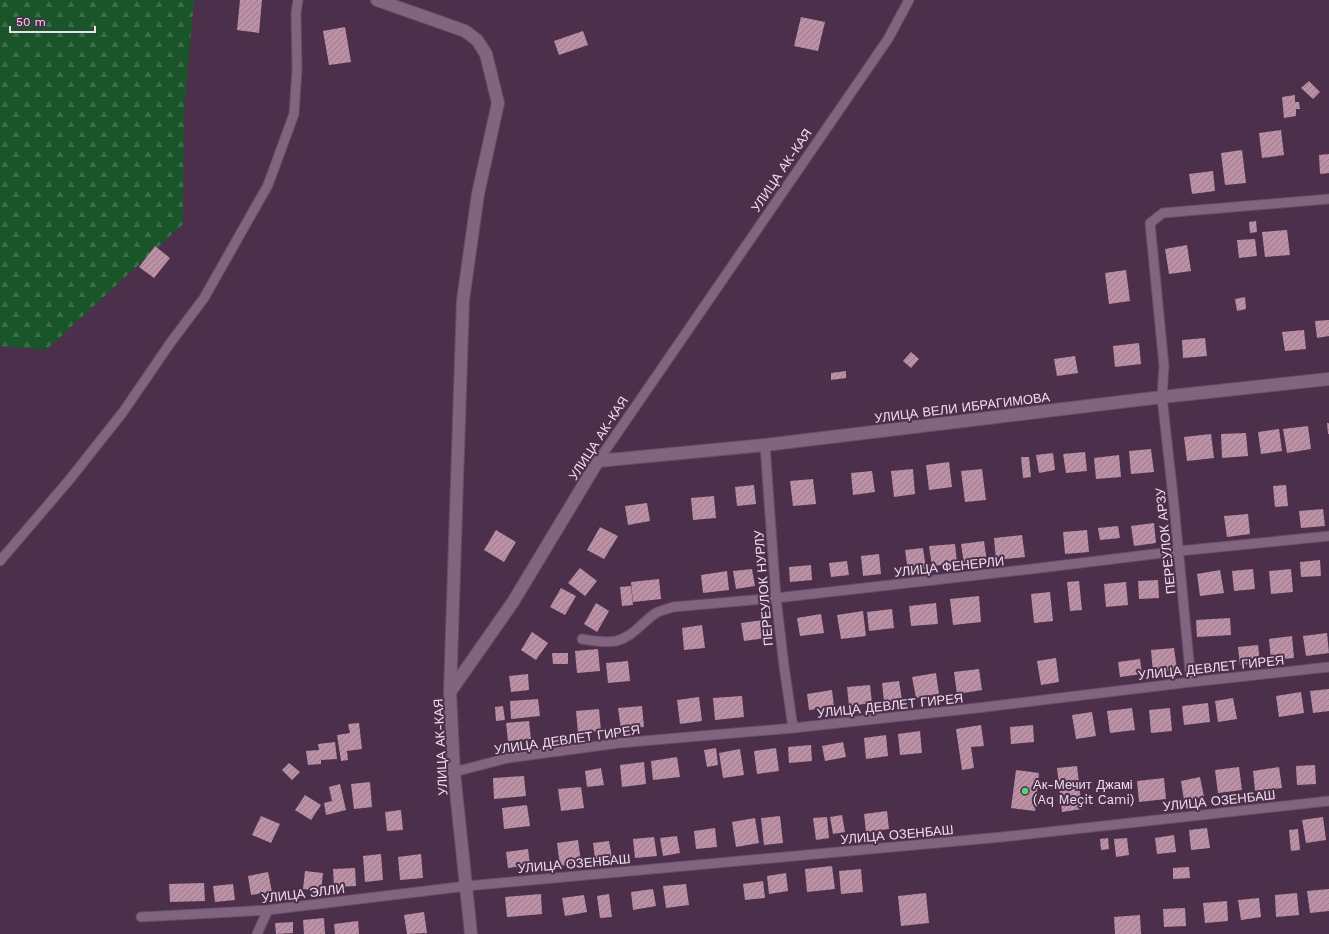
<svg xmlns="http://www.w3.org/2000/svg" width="1329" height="934" viewBox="0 0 1329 934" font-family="'Work Sans',sans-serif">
<defs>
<pattern id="forest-firs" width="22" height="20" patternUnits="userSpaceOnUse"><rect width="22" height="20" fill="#195529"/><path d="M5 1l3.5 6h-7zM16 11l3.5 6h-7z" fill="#3b6d48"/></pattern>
<pattern id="building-hatch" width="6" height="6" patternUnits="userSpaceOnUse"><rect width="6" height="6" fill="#bc91a5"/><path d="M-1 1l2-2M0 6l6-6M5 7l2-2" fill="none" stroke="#997989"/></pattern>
</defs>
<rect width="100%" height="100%" fill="#4c2f4a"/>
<path fill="url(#forest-firs)" d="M0 0H194L184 110 183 224 46 350 0 346Z"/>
<path fill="url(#building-hatch)" d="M240 0H262L259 33 237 30Z
M801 17 825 22 818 51 794 46Z
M345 27 351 62 329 65 323 31Z
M583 31 588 45 559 55 554 41Z
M1309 81 1320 92 1313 99 1301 88Z
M1295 95V102H1299L1300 109H1296V116L1284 118 1282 97Z
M1281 130 1284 155 1262 158 1259 133Z
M1242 150 1246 183 1225 185 1221 153Z
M1329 154V173L1320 174 1319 155Z
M1213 171 1215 191 1192 194 1189 174Z
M1256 221 1257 232 1250 233 1249 222Z
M1287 230 1290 255 1265 257 1262 232Z
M1255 239 1257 256 1239 258 1237 240Z
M1187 245 1191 271 1169 274 1165 249Z
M155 246 170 258 154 278 139 267Z
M1126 270 1130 301 1109 304 1105 273Z
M1245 297 1246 309 1237 311 1235 299Z
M1329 320V336L1317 338 1315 321Z
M1304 330 1306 349 1285 351 1282 332Z
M1205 338 1207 356 1183 358 1182 340Z
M1139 343 1141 364 1115 367 1113 346Z
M911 352 919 359 911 368 903 361Z
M1075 356 1078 373 1057 376 1054 359Z
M846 371V378L831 380V373Z
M1327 423H1329V434H1328Z
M1308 426 1311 449 1287 453 1283 429Z
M1279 429 1282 451 1261 454 1258 432Z
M1246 433 1248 456 1222 458 1221 434Z
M1211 434 1214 458 1187 461 1184 437Z
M1151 449 1154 472 1131 474 1129 451Z
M1085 452 1087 471 1066 473 1063 454Z
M1053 453 1055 470 1039 473 1036 455Z
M1119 455 1121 477 1096 479 1094 458Z
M1021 457H1029L1031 477 1023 478Z
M949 462 952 487 929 490 926 465Z
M913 469 915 494 894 497 891 471Z
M982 469 986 500 965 502 961 471Z
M872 471 875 492 853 495 851 473Z
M813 479 816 504 793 506 790 481Z
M754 485 756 504 737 506 735 487Z
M1286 485 1288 506 1275 507 1273 486Z
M714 496 716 518 693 520 691 498Z
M647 503 650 521 628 525 625 506Z
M1323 509 1325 526 1301 528 1299 511Z
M1248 514 1250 534 1227 537 1224 516Z
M1154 523 1156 543 1134 546 1131 526Z
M1118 526 1120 538 1100 540 1098 528Z
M600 527 618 536 604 559 587 550Z
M496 530 516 542 504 562 484 550Z
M1087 530 1089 552 1065 554 1063 532Z
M1022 535 1025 557 996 560 994 538Z
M984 541 987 562 964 564 961 544Z
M955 544 957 563 932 566 929 546Z
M923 548 926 569 908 571 905 550Z
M879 554 881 574 863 576 861 556Z
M1320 560 1321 576 1301 577 1300 562Z
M847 561 849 575 831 577 829 563Z
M811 565 812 580 790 582 789 567Z
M580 568 597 581 585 596 568 583Z
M752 569 755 586 736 589 733 571Z
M1253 569 1255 589 1234 591 1232 571Z
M1291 569 1293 592 1271 594 1269 571Z
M1220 570 1224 593 1200 596 1197 574Z
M727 571 729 590 703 593 701 575Z
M659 579 661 599 633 602 631 582Z
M1158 580 1159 598 1139 599 1138 581Z
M1079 581 1082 610 1070 611 1067 582Z
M1126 582 1128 605 1106 607 1104 584Z
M631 586 633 605 622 606 620 587Z
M561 588 576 596 565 615 550 607Z
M1050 592 1053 621 1034 623 1031 594Z
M979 596 981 622 953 625 950 599Z
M596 603 609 611 597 632 584 624Z
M936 603 938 624 911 626 909 606Z
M892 609 894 628 869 631 867 612Z
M863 611 866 636 841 639 837 615Z
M821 614 824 633 800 636 797 618Z
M1230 618 1231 635 1197 637 1196 620Z
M763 620 766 638 744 641 741 623Z
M702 625 705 648 684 650 682 628Z
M532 632 548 643 536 660 521 650Z
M1327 633 1329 653 1306 656 1303 636Z
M1292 636 1294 658 1271 660 1269 639Z
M1258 645 1260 663 1240 665 1238 647Z
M1174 648 1177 670 1153 673 1151 650Z
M598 649 600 671 577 673 575 651Z
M552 653H568V664H553Z
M1056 658 1059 682 1041 685 1037 661Z
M1140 659 1142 674 1120 677 1118 662Z
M628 661 630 681 608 683 606 663Z
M979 669 982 690 957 694 954 672Z
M936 673 939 694 916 698 912 677Z
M528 674 529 690 511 692 509 676Z
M899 681 902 700 884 702 882 683Z
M870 685 872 703 849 706 847 687Z
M1329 689V711L1313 713 1310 691Z
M832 690 834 707 809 710 807 694Z
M1301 692 1304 713 1279 717 1276 696Z
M742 696 744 717 715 720 713 698Z
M699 697 702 721 680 724 677 700Z
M1233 698 1237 719 1218 722 1215 701Z
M538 699 540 716 511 719 510 701Z
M1208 703 1210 722 1184 725 1182 706Z
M503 706 505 720 496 721 495 707Z
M642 706 644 727 621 729 618 708Z
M1132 708 1135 730 1110 733 1107 711Z
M1170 708 1172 731 1151 733 1149 710Z
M599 709 601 731 578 733 576 711Z
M1092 712 1096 736 1076 739 1072 715Z
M529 721 531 739 508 741 506 723Z
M359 723 362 749 347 751 348 760 341 761 337 735 350 733 348 724Z
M981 725 984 746 971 747 974 768 962 770 956 729Z
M1033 725 1034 742 1011 744 1010 727Z
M920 731 922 753 900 755 898 734Z
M886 735 888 756 866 759 864 738Z
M335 742 337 759 321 760V764L308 765 306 751 319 750 318 744Z
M843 742 846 757 825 761 822 746Z
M811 745 812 761 789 763 788 747Z
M716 748 718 765 707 767 704 750Z
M776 748 779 771 757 774 754 751Z
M740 749 744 775 723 778 719 753Z
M677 757 680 777 653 780 651 761Z
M644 762 646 784 622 787 620 765Z
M289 763 300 772 292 780 282 770Z
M1315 765 1316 784 1297 785 1296 766Z
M1077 766 1082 809 1062 812 1057 768Z
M1239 767 1242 790 1218 793 1215 770Z
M1279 767 1282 788 1255 791 1253 771Z
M601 768 604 785 587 787 585 771Z
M1016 770 1039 773 1035 811 1011 808Z
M524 776 526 796 494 799 493 778Z
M1200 777 1204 797 1184 800 1181 781Z
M1164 778 1166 799 1139 802 1137 781Z
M370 782 372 807 354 809 351 784Z
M340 784 346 810 326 815 324 803 332 801 329 787Z
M581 787 584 808 561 811 558 789Z
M305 795 321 805 311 820 295 810Z
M527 805 530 826 504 829 502 808Z
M401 810 403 830 387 831 385 812Z
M887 811 889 829 866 832 864 814Z
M842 815 845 832 833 834 830 817Z
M261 816 280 824 271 843 252 835Z
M780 816 783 843 764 845 761 818Z
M827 817 829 838 816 840 813 818Z
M1323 817 1326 840 1306 843 1302 820Z
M755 818 759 843 736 847 732 822Z
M715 828 717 847 696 849 694 831Z
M1207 828 1210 848 1191 850 1189 830Z
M1298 829 1300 850 1291 851 1289 830Z
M1174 835 1176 852 1157 854 1155 838Z
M677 836 680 853 663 856 660 838Z
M654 837 657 856 635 858 633 839Z
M1108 838 1109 849 1101 850 1100 839Z
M1127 838 1129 855 1116 857 1114 839Z
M578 840 581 862 560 866 557 843Z
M609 841 613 863 596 866 593 843Z
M528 849 530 865 508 868 506 852Z
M381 854 383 880 365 882 363 856Z
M421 854 423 878 400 880 398 857Z
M832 866 835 889 807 892 805 869Z
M1189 867 1190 878 1173 879V868Z
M355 868 356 886 334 887 333 869Z
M861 869 863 892 841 894 839 871Z
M305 871 323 873 321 891 303 889Z
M268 872 272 892 251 895 248 876Z
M786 873 788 891 769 894 767 876Z
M763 881 765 898 745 900 743 884Z
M204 883 205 901 170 902 169 884Z
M233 884 235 900 215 902 213 886Z
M686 884 689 905 666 908 663 886Z
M653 889 656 906 633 910 631 892Z
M1329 889V911L1310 913 1307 891Z
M926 893 929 923 901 926 898 896Z
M1297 893 1299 915 1276 917 1275 895Z
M541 894 542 914 507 917 505 897Z
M609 894 612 917 600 918 597 896Z
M584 895 587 912 565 916 562 898Z
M1259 898 1261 917 1241 920 1238 900Z
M1227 901 1228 921 1205 923 1203 903Z
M1185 908 1186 926 1164 927 1163 909Z
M424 912 427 933 407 934 404 915Z
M1140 915 1141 934H1115L1114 917Z
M324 918 325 934H304L303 920Z
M358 921 359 934H335L334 924Z
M293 922V933L276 934 275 923Z"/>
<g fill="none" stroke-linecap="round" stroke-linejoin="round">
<g stroke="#664e65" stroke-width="11">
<path id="minor" d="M765 445 776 598 784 666 793 728
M598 461 888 39 909 0
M0 561 70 479 123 412 171 342 204 298 268 185 294 114 297 70 296 13 298 0
M582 639C593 641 605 643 616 641 633 637 642 622 656 613 661 610 668 609 673 607L776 598 1023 570 1179 551 1329 536
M1191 682 1174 505 1162 397 1164 366 1150 223 1163 213 1329 199
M454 772 508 758 619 743 793 728 977 708 1191 682 1329 667
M141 917 268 910 467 886 1002 837 1329 801
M257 934 268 910"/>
</g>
<g stroke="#664e65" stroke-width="14">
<path id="tertiary" d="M377 0 465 31 477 40 486 54 498 103 478 194 463 300 450 692
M450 692 513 602 598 461 765 445 1162 397 1329 379"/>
</g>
<g stroke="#664e65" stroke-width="14">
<path id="secondary" d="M450 692 454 772 471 934"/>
</g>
<use href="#minor" stroke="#826380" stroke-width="9"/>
<use href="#tertiary" stroke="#826380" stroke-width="12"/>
<use href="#secondary" stroke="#826380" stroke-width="12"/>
</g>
<circle fill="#51d674" stroke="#4c2f4a" stroke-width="1.5" cx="1025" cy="791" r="4"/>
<g text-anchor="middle" stroke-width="4" stroke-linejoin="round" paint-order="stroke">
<g font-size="13" fill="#efdded" stroke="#4c2f4a">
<text transform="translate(781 170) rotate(-56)" y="5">УЛИЦА АК-КАЯ</text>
<text transform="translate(962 407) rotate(-7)" y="5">УЛИЦА ВЕЛИ ИБРАГИМОВА</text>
<text transform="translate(598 438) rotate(-57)" y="5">УЛИЦА АК-КАЯ</text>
<text transform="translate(1165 541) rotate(-96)" y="5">ПЕРЕУЛОК АРЗУ</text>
<text transform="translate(949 566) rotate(-6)" y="5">УЛИЦА ФЕНЕРЛИ</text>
<text transform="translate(763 588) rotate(-95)" y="5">ПЕРЕУЛОК НУРЛУ</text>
<text transform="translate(1211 667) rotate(-6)" y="5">УЛИЦА ДЕВЛЕТ ГИРЕЯ</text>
<text transform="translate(890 705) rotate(-6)" y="5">УЛИЦА ДЕВЛЕТ ГИРЕЯ</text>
<text transform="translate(567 739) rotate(-8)" y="5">УЛИЦА ДЕВЛЕТ ГИРЕЯ</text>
<text transform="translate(440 747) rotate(-93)" y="5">УЛИЦА АК-КАЯ</text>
<text transform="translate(1219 800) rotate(-6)" y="5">УЛИЦА ОЗЕНБАШ</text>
<text transform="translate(897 834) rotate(-5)" y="5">УЛИЦА ОЗЕНБАШ</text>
<text transform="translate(574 863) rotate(-5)" y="5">УЛИЦА ОЗЕНБАШ</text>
<text transform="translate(303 893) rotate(-7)" y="5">УЛИЦА ЭЛЛИ</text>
</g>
<g font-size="13" fill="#efdded" stroke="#4c2f4a" text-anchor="start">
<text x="1033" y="789">Ак-Мечит Джамі<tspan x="1033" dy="15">(Aq Meçit Cami)</tspan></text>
</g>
</g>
<path d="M10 26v6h85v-6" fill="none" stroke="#efdded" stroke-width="2"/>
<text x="16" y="26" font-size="12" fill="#efdded" stroke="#4c2f4a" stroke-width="3" paint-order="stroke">50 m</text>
</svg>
